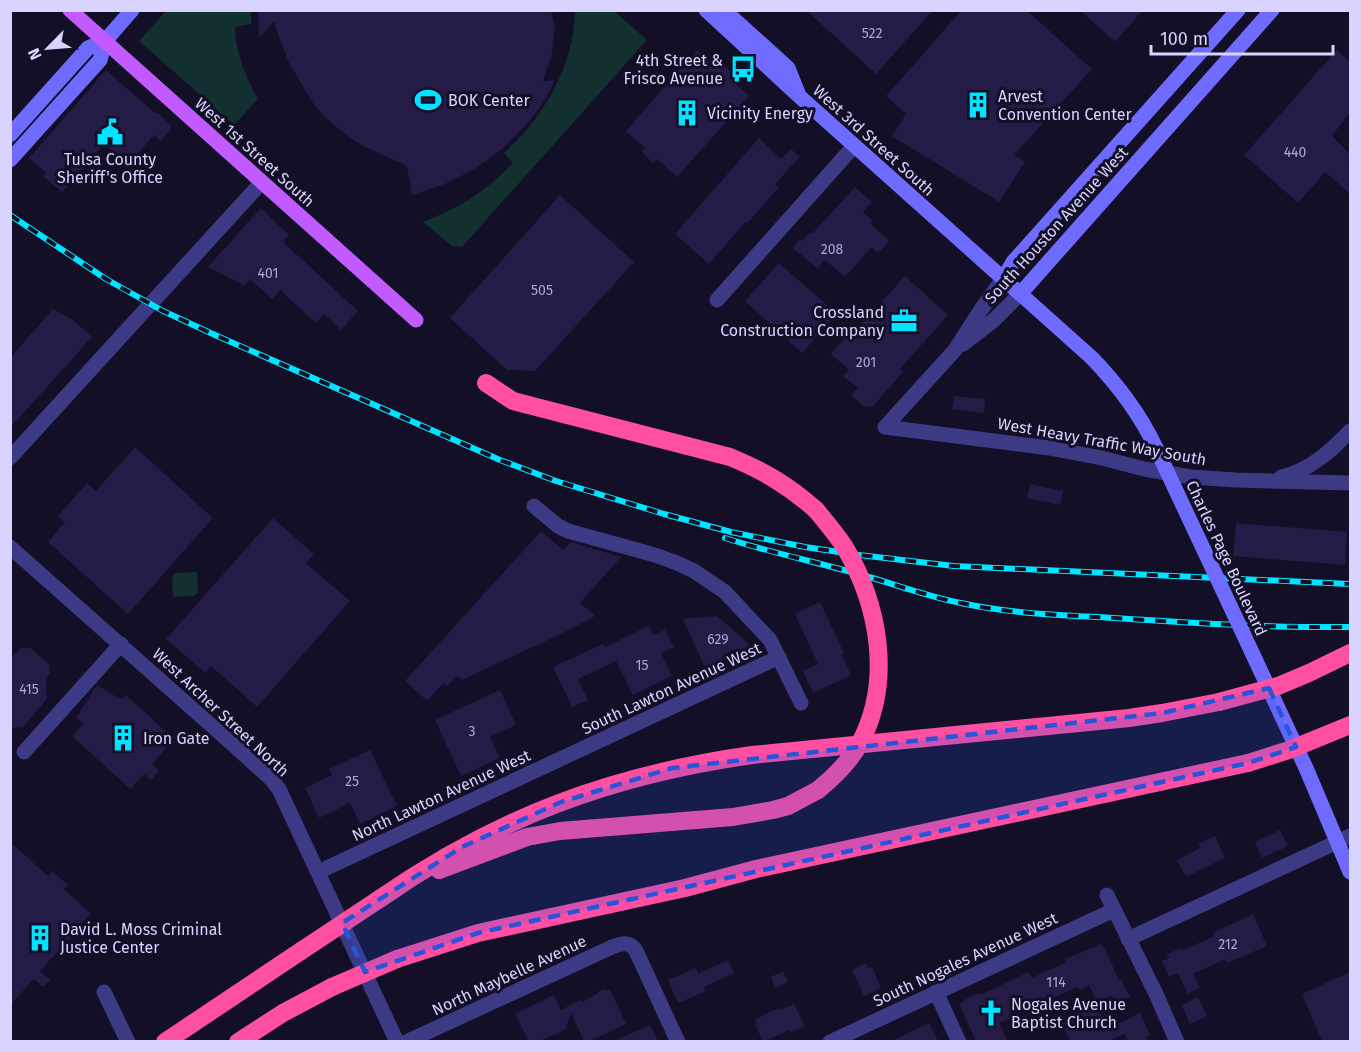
<svg xmlns="http://www.w3.org/2000/svg" width="1361" height="1052" viewBox="0 0 1361 1052" font-family="'Fira Sans',sans-serif">
<rect width="100%" height="100%" fill="#130f26"/>
<path fill="#12302f" d="M166 11H251V24L235 27C236 52 245 77 258 99L234 125 139 41Z
M575 11H614L647 40 462 247 452 246 423 222C461 207 485 192 513 163L504 153C515 142 527 131 536 118 559 87 574 50 575 11Z
M197 572 198 592 194 596 173 597 172 577 175 573Z"/>
<path fill="#241b47" d="M258 10H551L555 29 552 54 543 81 555 80 546 98 532 118 505 146 494 155 475 169 445 184 412 195 407 166 363 146 345 134 326 118 313 103 289 63 279 37 274 21 259 38Z
M806 10H933L876 74Z
M962 10H1026L1092 69 1014 155 1025 162 999 202 892 136 906 114 886 96Z
M1080 10H1143L1115 42Z
M697 50 717 67 721 63 733 74 729 78 749 96 677 177 657 159 653 163 642 152 645 148 626 131Z
M1337 50 1350 62V112L1332 136 1350 154V194L1325 172 1298 203 1244 155Z
M106 70 155 113H158L171 125V129L161 141 154 135 128 165 104 144 62 192 43 176 46 173 29 158Z
M759 138 781 159 791 149 800 157 775 184 779 187 747 224 745 222 709 264 675 234Z
M855 187 872 202 863 212 872 220 870 223 889 241 878 253 872 247 845 277 825 260 818 269 793 248 800 239 802 241 810 232 812 234Z
M560 195 634 262 535 371 507 370 450 318Z
M261 208 289 235 283 242 358 311 341 330 324 314 316 323 280 290 272 299 250 279 244 285 208 267Z
M779 263 837 314 802 353 745 301Z
M905 276 948 315 900 369 903 372 872 407 863 406 851 395 858 388 843 376 849 370 831 354 854 328 856 330Z
M53 309 73 320 92 337 10 428V358Z
M954 396 985 399 984 413 952 409Z
M135 447 213 518 128 614 48 542 65 522 58 516 87 483 96 491Z
M1030 484 1063 491 1060 505 1027 498Z
M273 518 314 554 306 563 350 601 257 707 211 666 205 673 166 639Z
M1236 523 1347 532 1345 565 1233 556Z
M541 531 563 550 571 542 621 557 580 603 595 616 569 630 462 680 458 676 447 686 444 683 427 701 405 681Z
M820 602 844 653 841 654 851 675 813 693 803 671 818 664 795 614Z
M717 616 757 651 708 674 683 619Z
M649 626 653 635 665 630 674 647 661 653 672 676 633 695 616 661 578 679 588 700 572 707 553 667 603 644 605 647Z
M21 648H30L49 664 50 673 46 678 47 699 23 727 10 728V659Z
M97 685 120 699 121 698 122 699 126 695 174 739 152 764 159 771 151 780 144 774 130 789 72 736 84 723 76 718Z
M500 690 516 725 490 737 500 758 461 776 435 720Z
M370 750 397 806 360 824 350 803 319 818 305 788 332 775 329 769Z
M1280 830 1288 846 1262 858 1255 842Z
M1215 836 1225 858 1186 877 1177 860 1200 848 1198 844Z
M10 842 48 876 52 871 68 885 64 889 91 914 40 971 50 980 43 987 34 979 10 1005Z
M1253 914 1267 946 1227 963 1225 959 1193 974 1200 988 1188 994 1178 973 1169 977 1162 961 1169 958 1167 954 1182 948 1183 950 1215 936 1213 933Z
M1101 944 1103 948 1104 947 1119 980 1121 979 1130 997 1116 1003 1112 995 1097 1002 1089 985 1079 990 1077 987 999 1023 1008 1041H976L959 1004 964 1002V1000L979 993 980 995 1029 972 1032 978 1066 962 1065 959Z
M728 960 734 973 704 987 706 991 678 1003 668 980 696 968 698 974Z
M866 963 869 968 872 967 881 988 864 996 852 970Z
M783 971 788 982 775 988 771 977Z
M1350 972V1041H1322L1302 994Z
M604 989 607 990 610 989 626 1024 590 1041H584L571 1013 565 1030 540 1041H531L528 1040 515 1014 554 995 561 1010 580 1000 582 1002 597 994 598 992Z
M1198 997 1207 1016 1190 1024 1182 1005Z
M1096 1003 1107 1029 1140 1013 1150 1035 1146 1037 1148 1041H1128L1125 1034 1108 1041H1070L1060 1019Z
M794 1004 805 1026 790 1033 789 1030 766 1041H763L755 1025 757 1024 755 1019 779 1008 781 1010Z
M929 1023 938 1041H891Z
M650 1025 658 1041H614Z"/>
<g fill="none" stroke-linecap="round" stroke-linejoin="round">
<path stroke="#3d3a85" stroke-width="15" d="M717 300 854 146
M10 458 261 183
M534 506 558 526 568 531 655 555 677 563 694 571 725 592 770 640 801 703
M24 752 121 644
M318 872 779 657
M1107 895 1157 996 1177 1042
M1128 939 1350 836
M104 992 128 1042
M936 992 959 1042
M406 1042 612 947C622 943 630 941 636 951L678 1042
M830 1042 1114 910"/>
<path stroke="#3d3a85" stroke-width="15" d="M963 344 994 320 1020 294
M885 427 1049 448 1102 458 1144 469 1191 477 1236 480 1350 483
M885 427 955 350 980 311 1003 279
M1281 477C1309 471 1331 451 1350 431
M10 547 230 742 270 778 279 789 397 1042"/>
<path stroke="#6f6bff" stroke-width="15" d="M706 10 799 96 1092 358C1118 385 1140 414 1156 448
M724 10 788 68 798 93
M10 135 88 48 105 41 132 10
M10 160 100 60 105 41
M1003 279 1013 262 1238 10
M1020 294 1272 10
M1256 661 1306 768 1350 872"/>
<path stroke="#c25bff" stroke-width="15" d="M70 10 416 320"/>
<path stroke="#ff4fa3" stroke-width="18" d="M486 383 513 401 730 457C764 471 789 486 816 510
M439 870 527 837 560 831 733 817 773 810 788 806 818 790
M381 898C498 817 611 775 752 755L1129 718 1162 713 1219 702
M397 959 478 933 685 888 756 869 1248 763
M165 1042 301 951
M238 1042 283 1013 332 987"/>
<g stroke="#00e5ff" stroke-width="6">
<path id="rail" d="M10 215 106 279 163 311 215 335 500 460 556 481 664 514 731 532 805 547 859 555 954 566 1350 584
M725 538C772 553 821 563 869 577 900 586 930 597 961 603 1011 614 1063 615 1114 618 1193 623 1272 628 1350 627"/>
</g>
<use href="#rail" stroke="#130f26" stroke-width="4" stroke-dasharray="11" stroke-linecap="butt"/>
<path stroke="#6f6bff" stroke-width="15" d="M1156 448 1256 661"/>
<path stroke="#ff4fa3" stroke-width="18" d="M816 510C826 522 836 534 844 546 879 604 893 681 860 743 850 761 834 777 818 790
M1219 702 1278 686 1309 673 1350 653
M1248 763 1289 750 1350 725
M301 951 381 898
M332 987 397 959"/>
</g>
<path fill="#2655da" fill-opacity="0.2" stroke="#2655da" stroke-width="4.5" stroke-dasharray="12 8" stroke-linejoin="round" d="M1269 688 1296 747 1248 763 478 933 365 972 342 923 462 847 561 802 672 768 1162 713Z"/>
<defs>
<g id="bus-bare" transform="scale(2.07)"><path d="M-5-6H5V4H4V6H2V4H-2V6H-4V4H-5ZM-3.5-4V0h7V-4ZM-3.5 1.2v1.5H-2V1.2ZM2 1.2v1.5H3.5V1.2Z" fill="#00e5ff" stroke="#130f26" stroke-width="2.5" paint-order="stroke"/></g>
<g id="stadium-bare" transform="scale(2.07)"><path d="M0-5a6.5 5 0 1 0 0 10a6.5 5 0 1 0 0-10ZM-3.5-1.8h7v3.6h-7Z" fill="#00e5ff" stroke="#130f26" stroke-width="2.5" paint-order="stroke"/></g>
<g id="building-bare" transform="scale(2.07)"><path d="M-4-6H4V6H1V3H-1V6H-4ZM-2.5-4.3h1.7v1.8h-1.7ZM.8-4.3h1.7v1.8H.8ZM-2.5-1h1.7V.8h-1.7ZM.8-1h1.7V.8H.8Z" fill="#00e5ff" stroke="#130f26" stroke-width="2.5" paint-order="stroke"/></g>
<g id="civic-bare" transform="scale(2.07)"><path d="M-.6-6.5H3V-4.5H.6V-3L4-1V1h2V6H-6V1h2V-1L-.6-3ZM-1.2 2.5V6h2.4V2.5Z" fill="#00e5ff" stroke="#130f26" stroke-width="2.5" paint-order="stroke"/></g>
<g id="office-bare" transform="scale(2.07)"><path d="M-6-3h4V-5.5h4V-3h4V5H-6ZM-1-4.5V-3h2v-1.5ZM-6 0V1H6V0Z" fill="#00e5ff" stroke="#130f26" stroke-width="2.5" paint-order="stroke"/></g>
<g id="church-bare" transform="scale(2.07)"><path d="M-1.2-6h2.4v3.5h3.3v2.4h-3.3V6h-2.4V-.1h-3.3v-2.4h3.3Z" fill="#00e5ff" stroke="#130f26" stroke-width="2.5" paint-order="stroke"/></g>
</defs>
<g fill-rule="evenodd">
<use href="#bus-bare" x="743" y="69"/>
<use href="#stadium-bare" x="428" y="100"/>
<use href="#building-bare" x="978" y="105"/>
<use href="#building-bare" x="687" y="113"/>
<use href="#civic-bare" x="110" y="132"/>
<use href="#office-bare" x="904" y="321"/>
<use href="#building-bare" x="123" y="738"/>
<use href="#building-bare" x="40" y="938"/>
<use href="#church-bare" x="991" y="1013"/>
</g>
<g text-anchor="middle" stroke-width="6" stroke-linejoin="round" paint-order="stroke">
<g font-size="14" fill="#aca6d1">
<text x="872" y="38">522</text>
<text x="1295" y="157">440</text>
<text x="832" y="254">208</text>
<text x="268" y="278">401</text>
<text x="542" y="295">505</text>
<text x="866" y="367">201</text>
<text x="718" y="644">629</text>
<text x="642" y="670">15</text>
<text x="29" y="694">415</text>
<text x="472" y="736">3</text>
<text x="352" y="786">25</text>
<text x="1228" y="949">212</text>
<text x="1056" y="987">114</text>
</g>
<g font-size="16" fill="#d9d4ff" stroke="#130f26" text-anchor="start">
<text x="723" y="66" text-anchor="end">4th Street &amp;<tspan x="723" dy="18">Frisco Avenue</tspan></text>
<text x="998" y="102">Arvest<tspan x="998" dy="18">Convention Center</tspan></text>
<text x="448" y="106">BOK Center</text>
<text x="707" y="119">Vicinity Energy</text>
<text x="110" y="165" text-anchor="middle">Tulsa County<tspan x="110" dy="18">Sheriff's Office</tspan></text>
<text x="884" y="318" text-anchor="end">Crossland<tspan x="884" dy="18">Construction Company</tspan></text>
<text x="143" y="744">Iron Gate</text>
<text x="60" y="935">David L. Moss Criminal<tspan x="60" dy="18">Justice Center</tspan></text>
<text x="1011" y="1010">Nogales Avenue<tspan x="1011" dy="18">Baptist Church</tspan></text>
</g>
<g font-size="16" fill="#d9d4ff" stroke="#130f26">
<text transform="translate(874 140) rotate(42)" y="6">West 3rd Street South</text>
<text transform="translate(255 152) rotate(42)" y="6">West 1st Street South</text>
<text transform="translate(1056 225) rotate(-48)" y="6">South Houston Avenue West</text>
<text transform="translate(1102 441) rotate(10)" y="6">West Heavy Traffic Way South</text>
<text transform="translate(1227 558) rotate(65)" y="6">Charles Page Boulevard</text>
<text transform="translate(671 688) rotate(-25)" y="6">South Lawton Avenue West</text>
<text transform="translate(221 712) rotate(43)" y="6">West Archer Street North</text>
<text transform="translate(441 795) rotate(-25)" y="6">North Lawton Avenue West</text>
<text transform="translate(965 959) rotate(-25)" y="6">South Nogales Avenue West</text>
<text transform="translate(509 975) rotate(-25)" y="6">North Maybelle Avenue</text>
</g>
</g>
<rect width="1361" height="1052" fill="none" stroke="#d9d4ff" stroke-width="24"/>
<g transform="translate(48 48) rotate(245)" stroke="#130f26" stroke-width="4.5" paint-order="stroke">
<path d="M0-4.5L10 22L0 15L-10 22Z" fill="#d9d4ff"/>
<text y="-9" font-size="16" font-weight="bold" text-anchor="middle" fill="#d9d4ff">N</text>
</g>
<path d="M1151 45v9h182v-9" fill="none" stroke="#d9d4ff" stroke-width="3"/>
<text x="1160" y="45" font-size="18" fill="#d9d4ff" stroke="#130f26" stroke-width="4.5" paint-order="stroke">100 m</text>
</svg>
